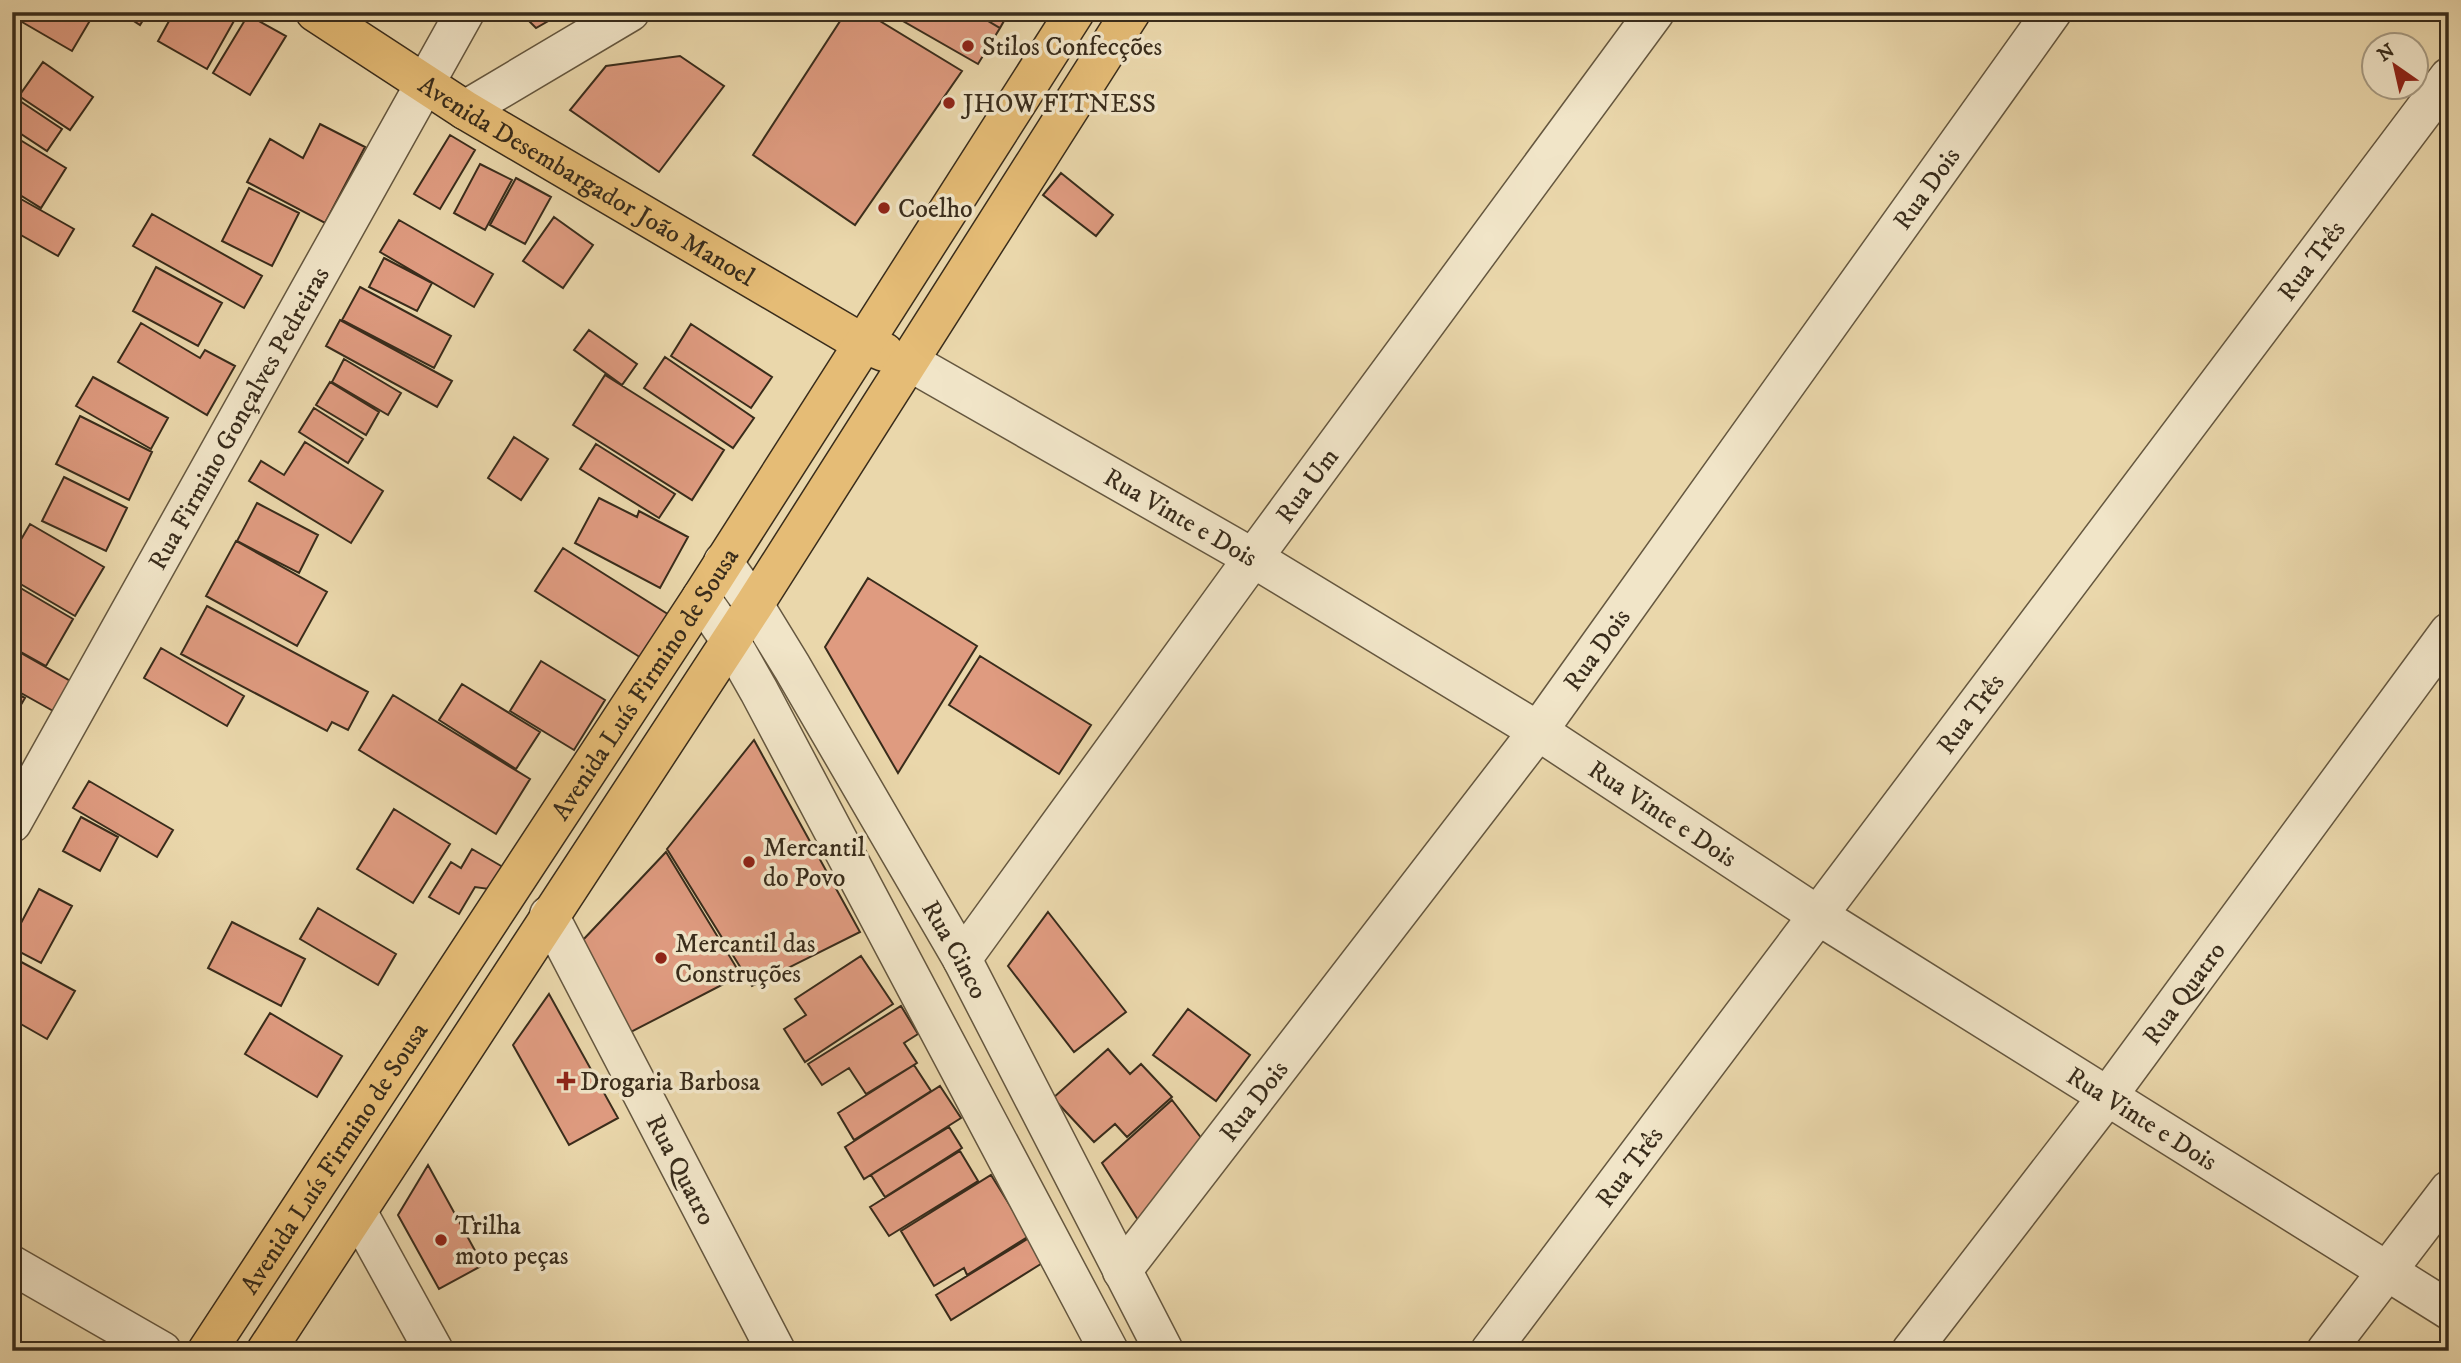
<svg xmlns="http://www.w3.org/2000/svg" width="2461" height="1363" viewBox="0 0 2461 1363" font-family="'IM FELL DW Pica',serif">
<rect width="100%" height="100%" fill="#ead7ab"/>
<filter id="stains"><feTurbulence type="fractalNoise" baseFrequency=".00286" numOctaves="4"/><feColorMatrix values="0 0 0 0 .2 0 0 0 0 .09 0 0 0 0 .02 0 0 0 .5 -.17"/></filter>
<radialGradient id="worn" r=".72"><stop offset=".6" stop-color="#630" stop-opacity="0"/><stop offset="1" stop-color="#630" stop-opacity=".3"/></radialGradient>
<path fill="#df9b80" stroke="#392c1b" stroke-width="2" d="M28 12H95L72 51 22 22Z
M120 12H148L140 25Z
M174 12H239L207 69 158 41Z
M520 12H564L536 28Z
M846 12H865L962 71 855 225 753 155Z
M898 12H973L1000 28 978 64 896 17Z
M973 12H1009L1000 28Z
M248 15 286 36 250 95 213 73Z
M680 56 724 86 659 172 570 110 606 66Z
M43 62 93 97 70 130 19 96Z
M17 99 62 129 47 151 12 128V106Z
M320 124 365 147 325 223 247 182 270 139 303 158Z
M12 135 66 168 41 208 12 190Z
M450 135 475 150 440 209 414 194Z
M480 164 512 180 485 230 454 213Z
M1061 173 1113 215 1096 236 1043 195Z
M516 178 551 197 525 244 490 225Z
M249 188 299 213 272 266 222 241Z
M12 194 74 229 58 256 12 230Z
M152 214 262 276 244 308 133 246Z
M554 217 593 245 563 288 523 261Z
M399 220 493 274 474 307 380 252Z
M384 258 432 283 417 311 369 287Z
M156 267 222 303 198 346 133 311Z
M360 287 451 336 434 368 342 320Z
M340 320 452 381 437 407 326 346Z
M141 323 200 358 205 350 235 366 207 415 118 362Z
M691 324 772 377 751 408 671 356Z
M589 330 637 364 622 385 574 350Z
M665 357 754 418 733 448 644 388Z
M344 359 401 393 388 415 332 382Z
M605 375 724 450 692 500 573 425Z
M93 377 168 418 151 449 76 406Z
M330 382 379 412 366 435 316 405Z
M314 408 363 439 348 463 299 432Z
M80 416 152 452 129 500 56 464Z
M514 437 548 459 521 500 488 478Z
M305 442 383 491 351 543 249 481 261 461 284 475Z
M596 444 675 494 659 518 580 469Z
M64 477 127 508 106 551 42 521Z
M599 498 637 517 639 511 688 537 660 588 575 543Z
M257 503 318 535 299 573 237 541Z
M30 524 104 567 75 616 12 579V555Z
M236 541 327 592 297 646 206 596Z
M563 548 674 618 646 661 535 591Z
M868 578 977 646 898 773 825 647Z
M12 583 73 619 46 666 12 647Z
M207 606 368 692 348 730 332 722 327 731 181 654Z
M12 648 72 682 55 712 12 688Z
M161 648 244 696 227 726 144 678Z
M980 656 1091 725 1059 774 949 705Z
M541 661 605 700 574 750 510 711Z
M462 684 540 732 516 769 439 720Z
M12 691 25 698 12 720Z
M393 695 530 779 496 834 359 750Z
M754 740 860 932 752 986 667 849Z
M89 781 173 830 157 857 73 808Z
M394 809 450 844 413 903 357 869Z
M81 817 118 837 100 871 63 851Z
M472 849 508 870 496 890 475 887 459 914 429 897 451 862 461 868Z
M666 852 741 975 629 1033 582 941Z
M39 889 72 906 41 963 12 948V940Z
M318 908 396 954 378 985 300 939Z
M1048 912 1126 1012 1074 1052 1008 966Z
M232 922 305 959 281 1006 208 968Z
M861 956 893 1004 805 1062 784 1029 806 1015 795 999Z
M12 957 75 991 47 1039 12 1019Z
M549 994 618 1118 569 1145 513 1045Z
M901 1006 918 1034 904 1043 917 1063 866 1094 849 1068 822 1085 808 1064Z
M1188 1009 1250 1055 1216 1101 1153 1055Z
M270 1013 342 1056 317 1097 245 1054Z
M1108 1049 1130 1074 1141 1064 1172 1097 1127 1137 1115 1124 1094 1142 1053 1098Z
M914 1065 931 1091 854 1140 838 1113Z
M940 1086 961 1118 864 1179 845 1147Z
M1172 1100 1202 1139 1138 1220 1102 1163Z
M949 1127 962 1148 885 1197 871 1175Z
M960 1151 978 1181 889 1236 870 1207Z
M428 1165 483 1265 439 1289 398 1215Z
M991 1175 1029 1236 967 1275 964 1268 934 1286 901 1231Z
M1029 1238 1044 1262 951 1320 936 1295Z"/>
<g fill="none" stroke-linecap="round" stroke-linejoin="round">
<g stroke="#65573f" stroke-width="41">
<g id="minor">
<path d="M465 110 630 12"/>
<path id="s1" d="M910 362 1253 558 1538 731 1816 914 2449 1310"/>
<path id="s2" d="M723 562 754 605 792 667 962 959 1164 1351"/>
<path d="M701 598 730 640 759 691 1109 1351"/>
<path id="s3" d="M12 823 465 12"/>
<path id="s4" d="M549 915 776 1351"/>
<path id="s5" d="M962 959 1253 558 1655 12"/>
<path d="M358 1213 434 1351"/>
<path d="M12 1265 162 1351"/>
<path id="s6" d="M1122 1271 1538 731 2052 12"/>
<path id="s7" d="M1490 1351 2449 77"/>
<path id="s8" d="M1911 1351 2107 1097 2449 632"/>
<path d="M2326 1351 2449 1190"/>
</g>
</g>
<g stroke="#392c1b" stroke-width="41">
<g id="major">
<path id="s9" d="M315 12 465 110 862 343 884 352"/>
<path id="s10" d="M207 1351 701 598 1075 12"/>
<path d="M266 1351 754 605 1131 12"/>
</g>
</g>
<use href="#minor" stroke="#f1e5c8" stroke-width="38"/>
<use href="#major" stroke="#e5bc76" stroke-width="38"/>
</g>
<g fill="#8f2418" stroke="#f1e5c8" stroke-width="2.5">
<circle cx="968" cy="46" r="7"/>
<circle cx="949" cy="103" r="7"/>
<circle cx="884" cy="208" r="7"/>
<circle cx="749" cy="862" r="7"/>
<circle cx="661" cy="958" r="7"/>
<path d="M562.5 1070.5h7v7h7v7h-7v7h-7v-7h-7v-7h7z"/>
<circle cx="441" cy="1240" r="7"/>
</g>
<g text-anchor="middle" stroke-width="7" stroke-linejoin="round" paint-order="stroke">
<g font-size="26" fill="#392c1b" stroke="#f1e5c8" text-anchor="start">
<text x="982" y="55">Stilos Confecções</text>
<text x="963" y="112">JHOW FITNESS</text>
<text x="898" y="217">Coelho</text>
<text x="763" y="856">Mercantil<tspan x="763" dy="30">do Povo</tspan></text>
<text x="675" y="952">Mercantil das<tspan x="675" dy="30">Construções</tspan></text>
<text x="580" y="1090">Drogaria Barbosa</text>
<text x="455" y="1234">Trilha<tspan x="455" dy="30">moto peças</tspan></text>
</g>
<g font-size="26" fill="#392c1b" stroke="#f1e5c8">
<text dy="9" stroke="none"><textPath href="#s9" startOffset="320">Avenida Desembargador João Manoel</textPath></text>
<text dy="9" stroke="none"><textPath href="#s6" startOffset="1349">Rua Dois</textPath></text>
<text dy="9" stroke="none"><textPath href="#s7" startOffset="1365">Rua Três</textPath></text>
<text dy="9" stroke="none"><textPath href="#s3" startOffset="464">Rua Firmino Gonçalves Pedreiras</textPath></text>
<text dy="9" stroke="none"><textPath href="#s5" startOffset="586">Rua Um</textPath></text>
<text dy="9" stroke="none"><textPath href="#s1" startOffset="312">Rua Vinte e Dois</textPath></text>
<text dy="9" stroke="none"><textPath href="#s6" startOffset="782">Rua Dois</textPath></text>
<text dy="9" stroke="none"><textPath href="#s10" startOffset="798">Avenida Luís Firmino de Sousa</textPath></text>
<text dy="9" stroke="none"><textPath href="#s7" startOffset="798">Rua Três</textPath></text>
<text dy="9" stroke="none"><textPath href="#s1" startOffset="878">Rua Vinte e Dois</textPath></text>
<text dy="9" stroke="none"><textPath href="#s2" startOffset="452">Rua Cinco</textPath></text>
<text dy="9" stroke="none"><textPath href="#s8" startOffset="450">Rua Quatro</textPath></text>
<text dy="9" stroke="none"><textPath href="#s6" startOffset="215">Rua Dois</textPath></text>
<text dy="9" stroke="none"><textPath href="#s1" startOffset="1446">Rua Vinte e Dois</textPath></text>
<text dy="9" stroke="none"><textPath href="#s10" startOffset="231">Avenida Luís Firmino de Sousa</textPath></text>
<text dy="9" stroke="none"><textPath href="#s7" startOffset="231">Rua Três</textPath></text>
<text dy="9" stroke="none"><textPath href="#s4" startOffset="287">Rua Quatro</textPath></text>
</g>
</g>
<rect width="2461" height="1363" fill="none" stroke="#ead7ab" stroke-width="42"/>
<rect x="14" y="14" width="2433" height="1335" fill="none" stroke="#392c1b" stroke-width="3.5"/>
<rect x="21" y="21" width="2419" height="1321" fill="none" stroke="#392c1b" stroke-width="2"/>
<g transform="translate(2395 66) rotate(326)"><circle r="33" fill="#f1e5c8" stroke="#a79b83" stroke-width="2"/>
<path d="M0-5L12 26L0 18L-12 26Z" fill="#8f2418"/>
<text y="-10" font-size="19" font-weight="bold" text-anchor="middle" fill="#392c1b">N</text>
</g>
<rect width="100%" height="100%" filter="url(#stains)"/>
<rect width="100%" height="100%" fill="url(#worn)"/>
</svg>
